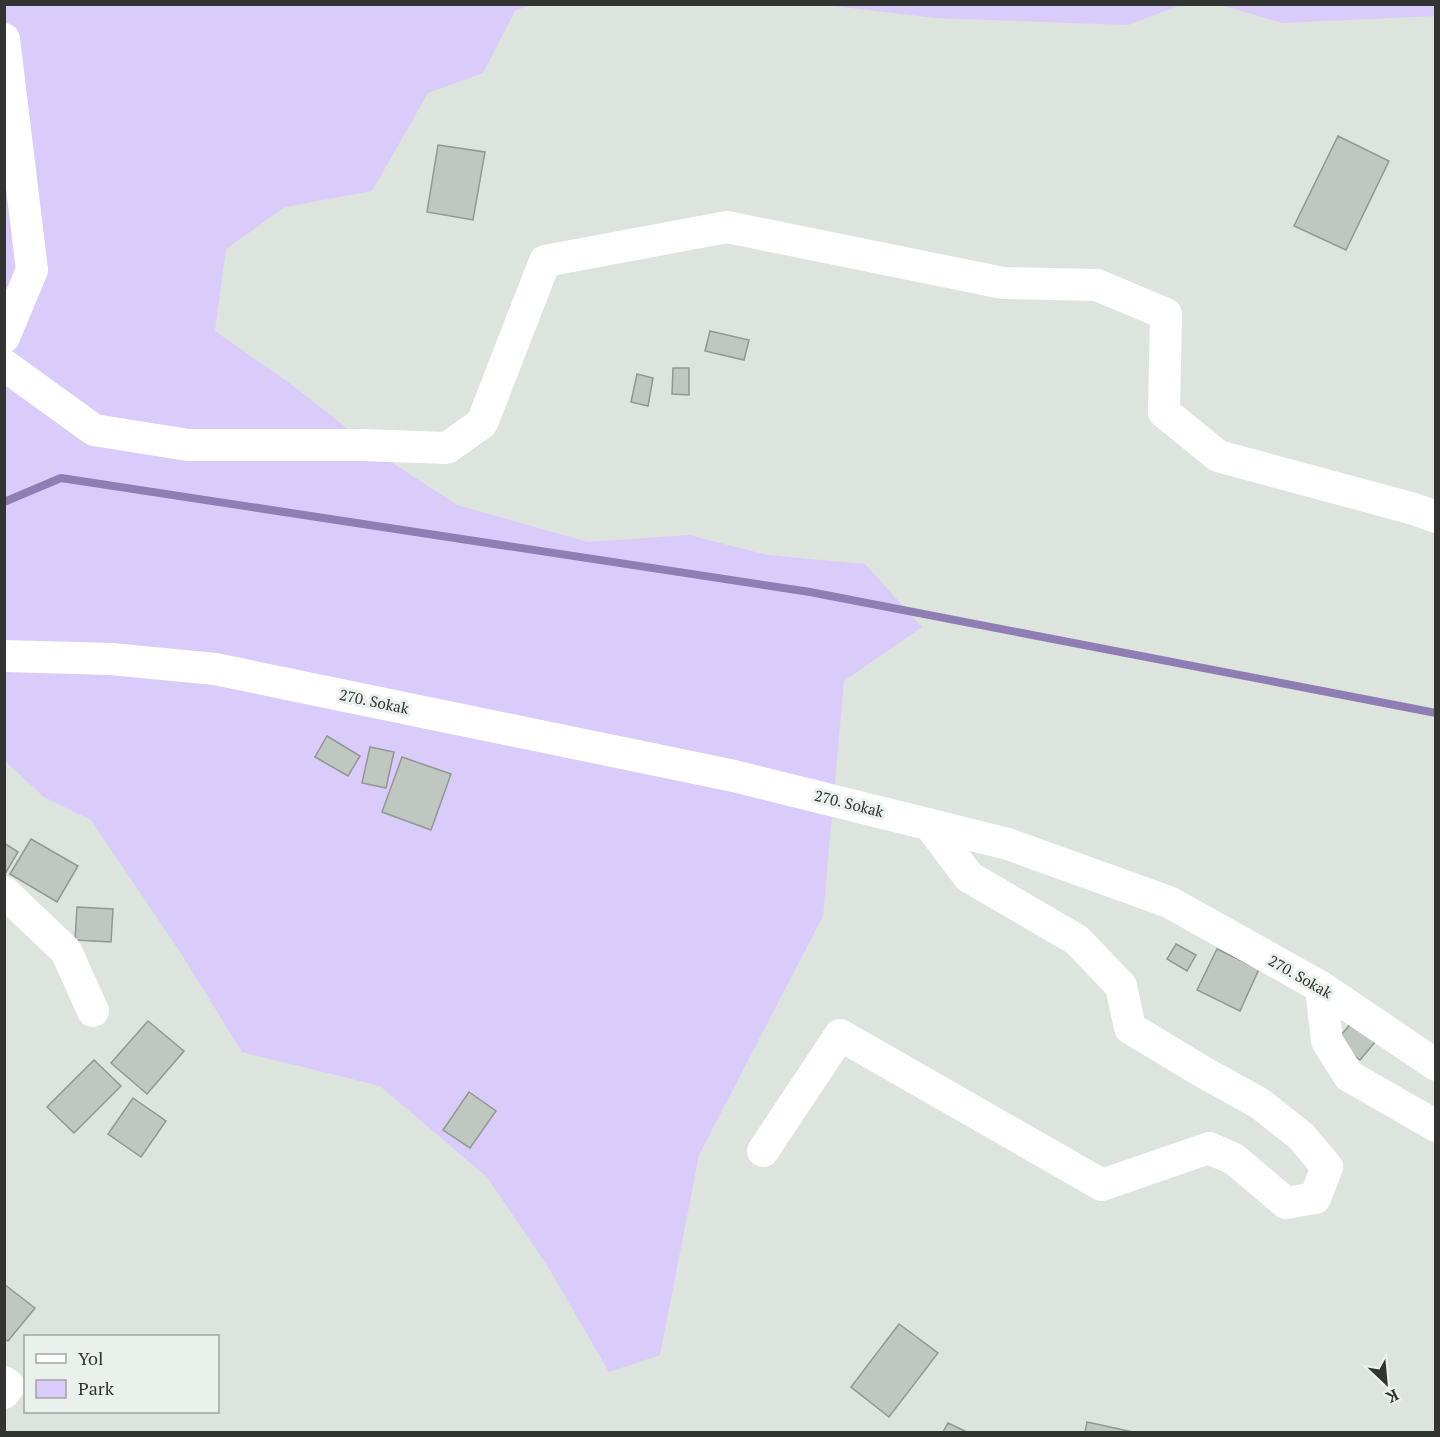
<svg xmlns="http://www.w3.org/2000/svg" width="1440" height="1437" viewBox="0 0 1440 1437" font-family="'PT Serif',serif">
<rect width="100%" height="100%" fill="#dde3dd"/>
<path fill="#d9ccfa" d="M4 5H530L515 11 483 73 428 93 372 191 285 207 226 249 215 331 292 385 385 458 457 505 588 542 689 535 767 555 865 564 922 627 844 681 823 916 699 1155 660 1355 609 1372 548 1267 487 1177 380 1086 242 1052 182 955 91 820 44 797 5 761Z
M826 5H1181L1128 25 935 18Z
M1221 5H1435V16L1282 23Z"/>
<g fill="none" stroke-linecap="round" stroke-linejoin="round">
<path stroke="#8e7eb3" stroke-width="8" d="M4 502 61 478 810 592 1436 713"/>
</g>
<path fill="#c0c6c0" stroke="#919791" stroke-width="1.5" d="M1338 136 1389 161 1346 250 1294 226Z
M438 145 485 152 473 220 427 212Z
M710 331 749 340 744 360 705 351Z
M673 368H689V395L672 394Z
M637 374 653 378 648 406 631 402Z
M327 736 360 756 348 776 315 757Z
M370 747 394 752 386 788 362 783Z
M402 757 451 774 431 830 382 812Z
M31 839 78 866 57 902 10 874Z
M4 843 18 852 5 874H4Z
M77 907 113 909 111 942 75 940Z
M1176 944 1196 955 1187 971 1167 959Z
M1217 949 1259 969 1240 1011 1197 990Z
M148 1021 184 1051 147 1094 111 1063Z
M1353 1021 1376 1041 1360 1060 1336 1041Z
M94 1060 121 1086 74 1133 47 1107Z
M469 1092 496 1111 470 1148 443 1130Z
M133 1098 166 1121 141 1157 108 1134Z
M4 1284 35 1308 8 1341 4 1338Z
M899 1324 938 1353 889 1417 851 1387Z
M1087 1422 1133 1432H1085Z
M948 1423 967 1432H943Z"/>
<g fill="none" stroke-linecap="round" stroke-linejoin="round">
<path stroke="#fff" stroke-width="32" d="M4 39 32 270 4 337
M4 365 94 430 188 445H361L447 448 482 423 545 261 727 227 1003 283 1097 285 1166 314 1164 412 1218 456 1414 509 1436 517
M4 656 111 659 215 669 734 776 1008 844 1169 902 1321 987 1436 1065
M4 892 66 951 93 1011
M1321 987 1327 1041 1349 1076 1436 1126
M763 1151 840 1035 1102 1185 1209 1148 1234 1159 1286 1203 1315 1198 1327 1167 1301 1136 1259 1103 1203 1072 1130 1028 1121 986 1077 940 969 877 929 824
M4 1382 9 1386 4 1393"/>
</g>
<g text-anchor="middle" stroke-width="6" stroke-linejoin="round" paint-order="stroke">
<g font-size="15" fill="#323432" stroke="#eaf0eb">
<text transform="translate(374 702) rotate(12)" y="5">270. Sokak</text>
<text transform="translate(849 804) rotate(14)" y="5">270. Sokak</text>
<text transform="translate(1300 977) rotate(30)" y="5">270. Sokak</text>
</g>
</g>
<rect width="1440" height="1437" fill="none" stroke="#323432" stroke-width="12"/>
<rect x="24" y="1335" width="195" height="78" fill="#eaf0eb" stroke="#a0a5a1" stroke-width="1.5"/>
<rect x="36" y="1354" width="30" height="9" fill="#ffffff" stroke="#a0a5a1" stroke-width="1.5"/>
<text x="78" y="1365" font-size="18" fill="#323432">Yol</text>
<rect x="36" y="1380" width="30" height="18" fill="#d9ccfa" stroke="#a0a5a1" stroke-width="1.5"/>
<text x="78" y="1395" font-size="18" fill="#323432">Park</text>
<g transform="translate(1386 1383) rotate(154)" stroke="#eaf0eb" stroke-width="4.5" paint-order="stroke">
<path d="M0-4.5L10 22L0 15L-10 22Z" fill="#323432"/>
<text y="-9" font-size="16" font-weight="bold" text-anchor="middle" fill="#323432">K</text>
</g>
</svg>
